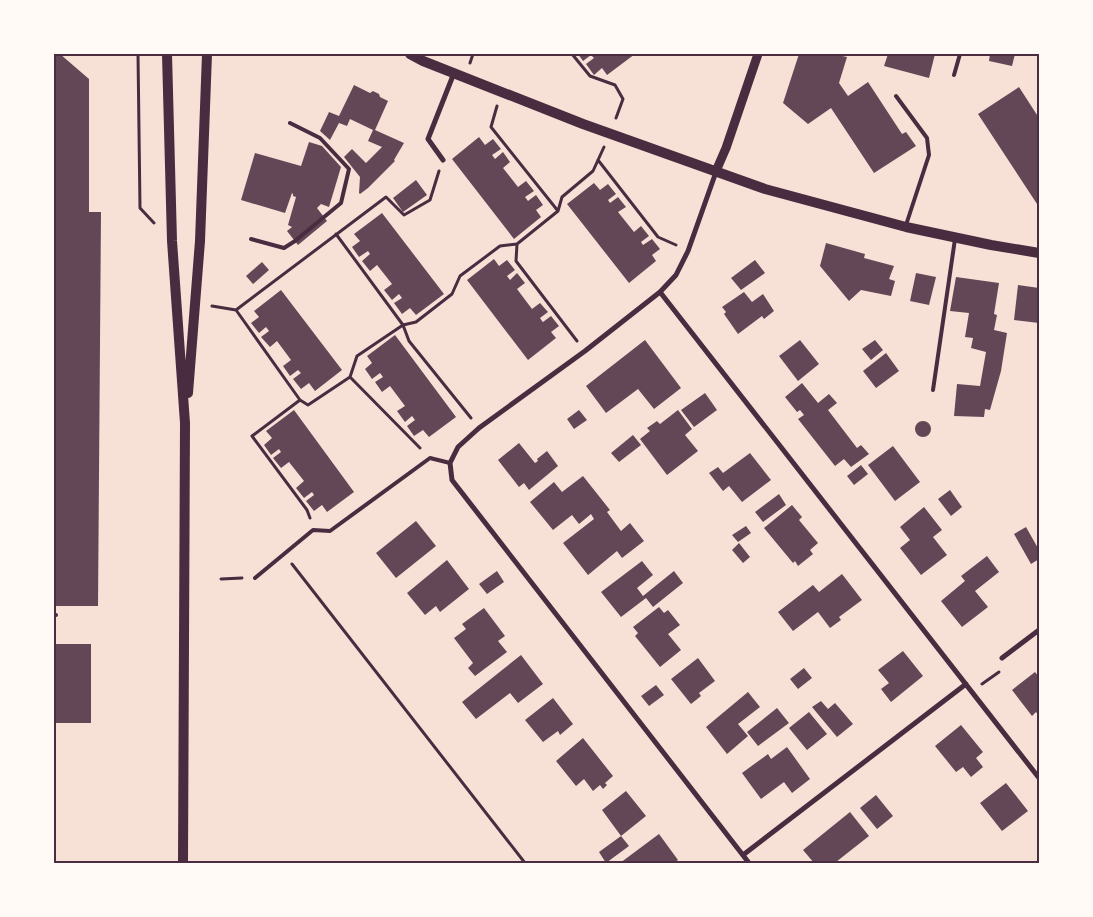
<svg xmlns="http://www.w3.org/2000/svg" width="1093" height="917" viewBox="0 0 1093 917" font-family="'DejaVu Sans',sans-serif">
<rect width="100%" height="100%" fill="#f7e1d7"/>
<path fill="#644757" d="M54 54H60L89 79V212H101L98 606H54Z
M578 54H635L607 75 602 68 594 75 586 64 594 58 591 55 583 61Z
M799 54H833L847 57 839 83 848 96 868 82 902 134 906 132 916 146 874 173 831 108 808 124 783 103Z
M888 54H935L929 78 884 66Z
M990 54H1015L1012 66 989 61Z
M354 85 370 93 373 91 379 94 380 97 388 101 375 130 404 143 394 160 395 161 368 188 360 194 359 193 360 177 344 157 352 149 366 163 382 147 368 141 373 130 350 119 347 126 339 123 330 140 320 131 329 112 339 116Z
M1019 87 1039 118V207L978 114Z
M479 137 485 145 493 139 501 149 492 155 495 159 503 152 510 162 503 168 518 187 526 181 534 191 525 197 528 201 536 195 543 205 536 210 541 217 514 239 452 159Z
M309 142 322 146 341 167 329 207 321 204 317 208 327 221 298 245 287 231 292 227 288 225 296 197 293 196V194L292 193 285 213 241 200 255 153 301 166Z
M416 180 427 195 403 212 393 198Z
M594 183 600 190 608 184 616 194 608 200 610 203 618 197 626 207 618 212 634 232 641 226 649 236 641 242 643 245 652 239 660 249 652 255 656 261 629 283 567 204Z
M382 213 444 294 416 315 410 308 402 314 394 303 402 298 399 294 392 300 384 290 392 284 377 265 370 271 362 261 370 254 368 251 359 257 352 247 360 241 354 234Z
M826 243 865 254 864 258 894 266 889 279 895 281 891 296 861 290 849 301 820 266Z
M494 259 499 266 507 260 515 270 507 276 510 280 517 273 525 283 517 289 532 309 540 303 548 312 540 318 542 321 543 322 551 316 559 326 551 332 556 338 528 360 467 280Z
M755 260 765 273 741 290 731 278Z
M262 262 269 270 253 284 246 276Z
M916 273 936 277 929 305 910 301Z
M956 277 999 283 994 314 997 315 994 330 1007 333 1001 371 990 410 985 409 984 417 954 416 957 384 980 386 986 352 971 348 973 338 965 337 969 313 950 311Z
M1018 285 1039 288V323L1014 320Z
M281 290 342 370 315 391 309 383 301 389 293 379 301 373 298 370 290 376 283 366 291 360 277 341 270 347 261 337 269 331 266 327 259 333 251 323 259 317 254 311Z
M744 292 752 302 763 294 774 311 764 319 762 316 738 334 724 314 726 312 722 307Z
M395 335 456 417 429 437 423 430 414 436 407 426 415 420 412 416 405 422 397 411 405 406 390 386 382 392 375 382 383 377 380 373 372 379 365 369 372 363 367 356Z
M645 340 681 388 654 409 638 389 606 413 586 386Z
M800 340 819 364 798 381 779 356Z
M875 340 883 350 871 360 862 349Z
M886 353 899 371 876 388 863 371Z
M802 383 818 403 829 394 837 403 828 410 857 448 861 445 869 454 851 467 844 459 835 466 798 419 804 415 800 410 797 412 785 397Z
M705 393 717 410 694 427 681 410Z
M294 410 354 492 327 512 322 505 314 511 306 501 314 495 312 492 304 498 296 488 304 481 289 462 281 468 273 458 281 452 279 449 271 455 264 445 272 438 266 431Z
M579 410 587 420 574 429 567 419Z
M678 410 692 429 685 435 698 451 667 475 640 439 650 431 647 428 657 421 660 424Z
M915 429a8 8 0 1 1 16 0a8 8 0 1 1-16 0Z
M633 435 641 445 619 462 611 453Z
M519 443 535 463 538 461 537 459 547 451 558 466 529 490 524 483 519 487 498 460Z
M893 446 920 482 895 501 868 465Z
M750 453 771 480 742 502 729 486 723 491 709 473 718 467 723 473Z
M861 465 868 474 854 485 847 476Z
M583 476 610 510 607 512 621 531 630 523 644 541 622 558 617 551 588 575 563 543 594 519 591 514 579 524 572 515 553 530 530 502 554 482 562 492Z
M950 490 962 507 951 516 938 499Z
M779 494 786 505 763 522 755 512Z
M792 505 802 517 799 520 818 543 810 550 813 554 798 566 795 561 793 563 764 528Z
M924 507 942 530 933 537 947 555 921 575 900 548 910 540 900 527Z
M416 521 436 546 396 578 376 553Z
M746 526 751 533 738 542 732 535Z
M1026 527 1039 550V559L1031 564 1014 534Z
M739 543 750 557 743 563 732 550Z
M987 556 999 572 975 591 988 607 962 627 941 601 965 581 961 576Z
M447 560 469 589 440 612 436 606 425 615 407 593Z
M642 561 653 575 637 588 643 596 674 571 683 583 653 607 646 598 621 617 601 592Z
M497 571 504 582 487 594 479 584Z
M842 574 862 600 839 617 841 620 830 628 818 612 793 631 778 612 813 585 819 592Z
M659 607 664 613 668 610 680 625 668 634 681 650 660 667 635 636 638 633 633 627Z
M484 608 505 636 498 641 507 652 475 676 468 668 473 663 454 638 466 629 462 624Z
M54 644H91V723H54Z
M903 651 923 676 891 702 881 689 889 683 878 670Z
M521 655 543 684 518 703 510 693 476 719 462 702Z
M698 658 715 681 699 693 701 696 691 704 671 679Z
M804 668 812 678 798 689 790 679Z
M1035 672 1039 677V716L1036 712 1032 716 1012 690Z
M656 685 664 695 649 706 641 696Z
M748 692 760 707 738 724 748 736 727 754 706 727Z
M553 698 573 724 560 735 558 731 543 742 525 720Z
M821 701 828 709 835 703 853 724 837 737 812 707Z
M777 708 789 723 758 746 747 732Z
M809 712 827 734 807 750 789 728Z
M961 725 983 752 976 758 983 767 971 777 963 767 956 772 935 746Z
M583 738 613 776 605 783 607 785 603 789 600 785 593 791 584 779 576 786 556 761Z
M787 747 810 779 792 793 784 782 761 799 742 773 768 754 771 759Z
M1006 783 1028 811 1002 831 980 803Z
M626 791 646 816 621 836 602 810Z
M876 795 893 816 877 829 860 808Z
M850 812 869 836 836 862 837 863H814L803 850Z
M659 834 678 860 674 863H620Z
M621 836 629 846 606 863 599 852Z"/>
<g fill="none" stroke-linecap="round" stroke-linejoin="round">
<path stroke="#4a2c40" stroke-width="3" d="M138 54 140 208 154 223
M572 54 590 76 615 85 623 99 616 118
M470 63 473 54
M497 106 491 127 558 211
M598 160 658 237 676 245
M336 234 403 325 409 341 471 418
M517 244 516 261 577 341
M212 306 236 310
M350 377 420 448
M300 400 236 310 386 197 404 215 430 200 439 171
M310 518 307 510 252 436 300 400 308 405 350 377 357 356 403 325 416 322 452 294 460 276 500 246 517 244 558 211 562 197 593 171 604 147
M292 564 525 863
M221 579 242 578
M982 684 999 672"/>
<path stroke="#4a2c40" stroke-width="4" d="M954 75 960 54
M896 96 927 138 929 155 906 225
M251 239 284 248 295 241 341 203 349 169 320 138 290 123
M933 390 955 239
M255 578 313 530 330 531 430 458 450 463
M54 615H56"/>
<path stroke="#4a2c40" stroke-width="5" d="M443 160 428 139 454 73
M716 172 688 251 676 275 660 292 585 351 479 428 458 447 450 463 452 480 749 863
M660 292 1039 778
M1002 658 1039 630
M743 855 966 684"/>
<path stroke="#4a2c40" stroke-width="9" d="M716 171 726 148 758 54"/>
<path stroke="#4a2c40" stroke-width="10" d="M167 54 172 241 185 423 183 863
M410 54 423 61 583 124 765 189 906 227 991 245 1039 253
M188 393 200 241 207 54"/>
</g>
<rect width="1093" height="917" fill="none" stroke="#fffaf5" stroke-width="110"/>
<rect x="55" y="55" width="983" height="807" fill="none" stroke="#4a2c40" stroke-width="2"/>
</svg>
